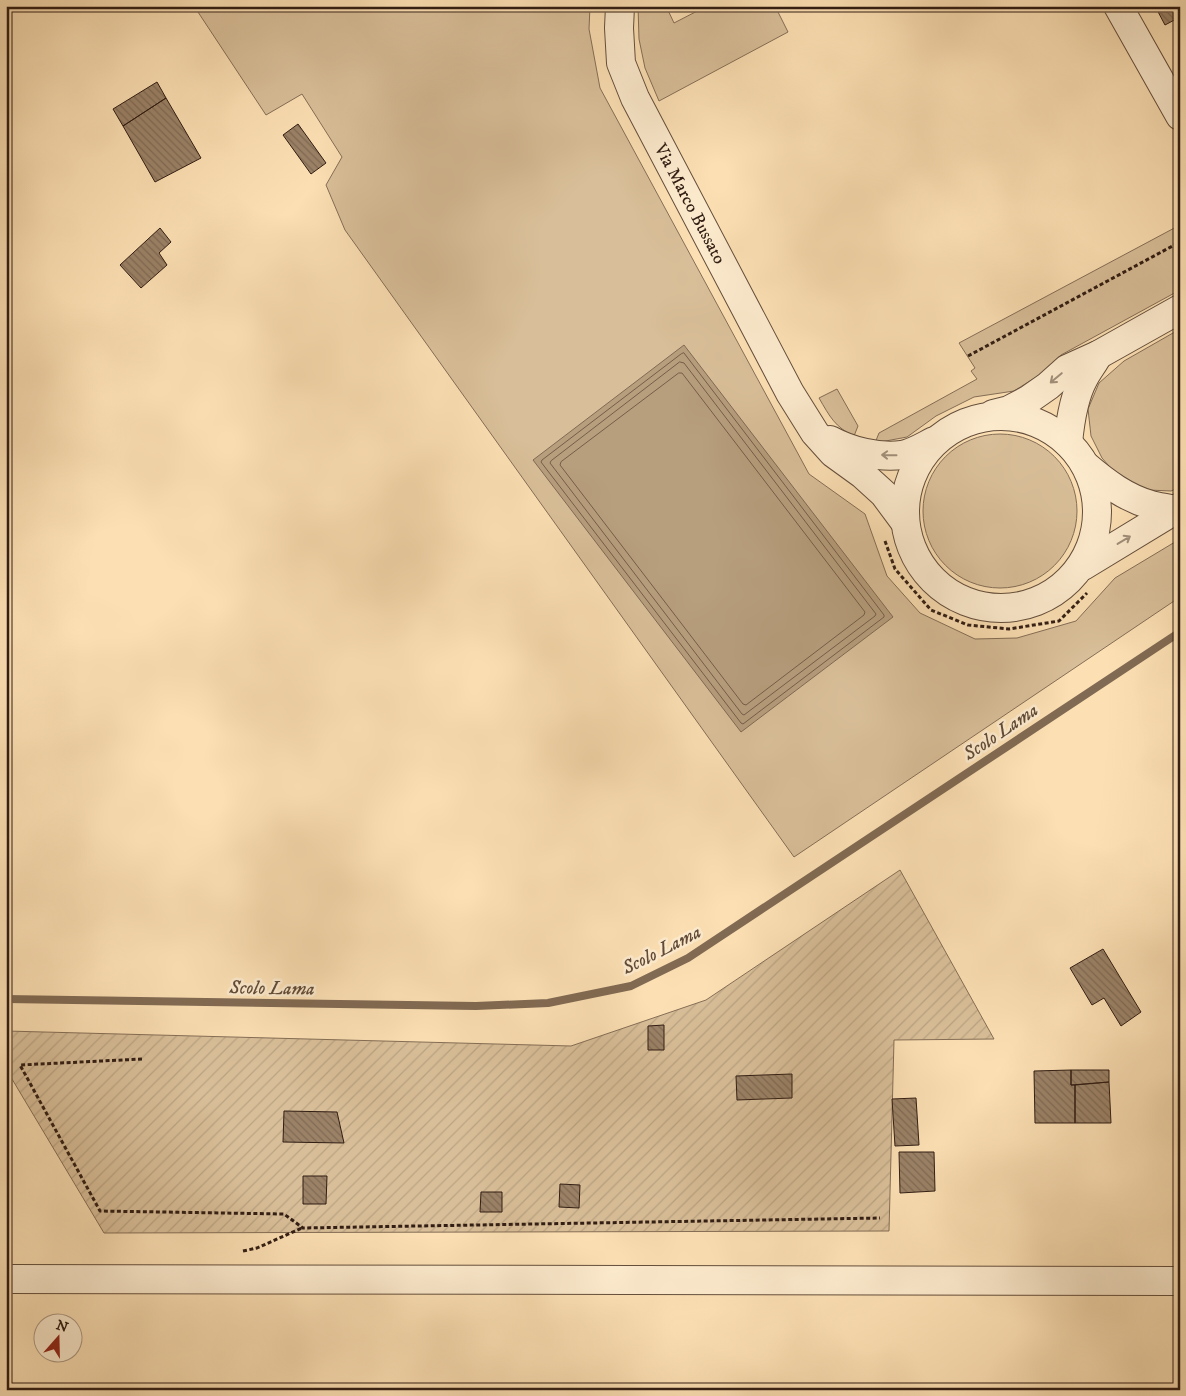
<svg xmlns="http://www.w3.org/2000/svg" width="1186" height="1396" viewBox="0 0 1186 1396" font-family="'IM FELL DW Pica',serif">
<defs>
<pattern id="garden-furrows" width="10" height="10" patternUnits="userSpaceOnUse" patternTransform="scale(1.25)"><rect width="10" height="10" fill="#d9bf99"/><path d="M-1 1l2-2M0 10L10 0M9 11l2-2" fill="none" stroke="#bba483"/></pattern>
<pattern id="building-back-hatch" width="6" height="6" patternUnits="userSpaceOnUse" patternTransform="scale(1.25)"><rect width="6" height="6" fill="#9b8267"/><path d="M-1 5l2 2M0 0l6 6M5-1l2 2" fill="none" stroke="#7f6a54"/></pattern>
</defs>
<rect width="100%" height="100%" fill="#fce0b4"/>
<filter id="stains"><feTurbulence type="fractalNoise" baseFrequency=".004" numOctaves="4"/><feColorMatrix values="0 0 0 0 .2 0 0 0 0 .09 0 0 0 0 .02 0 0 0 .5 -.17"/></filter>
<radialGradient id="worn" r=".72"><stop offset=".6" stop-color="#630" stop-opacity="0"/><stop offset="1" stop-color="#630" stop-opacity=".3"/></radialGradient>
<path fill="#d9bf99" stroke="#856e56" d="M194 6H590L589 29 600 88 809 474 865 514 887 576 920 613 975 639 1017 638 1076 621 1115 578 1180 539V597L794 857 345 230 326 185 342 157 302 94 266 115Z
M638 6H666L674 23 707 6H775L788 32 659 101 645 68 639 39Z
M1180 225V290L1061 355 1041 374 1014 391 974 397 936 416 907 437 875 443 879 433 977 379 971 371 975 368 959 343Z
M1180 329V487L1171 491 1148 490 1131 484 1115 473 1102 458 1091 436 1088 409 1099 383 1124 361Z
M837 389 858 426 854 436C835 427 830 417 819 398Z
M923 511a77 77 0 1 1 154 0a77 77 0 1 1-154 0Z"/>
<path fill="url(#garden-furrows)" stroke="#856e56" d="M900 870 994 1039 894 1040 889 1231 104 1233 6 1069V1031L571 1046 706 1000Z"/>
<path fill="#b79e7d" stroke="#816a53" d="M684 345 893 617 741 732 533 460Z"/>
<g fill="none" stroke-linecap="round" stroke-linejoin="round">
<path stroke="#745e48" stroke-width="1" d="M684 353 884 615V617L743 724 741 723 541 462 542 460 681 354Z
M680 362 684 363 876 614 875 616 744 715 742 714 550 463 551 461Z
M679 373H682L865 612 864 615 746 705 743 704 560 465 561 462Z"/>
<path stroke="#816a53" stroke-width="8" d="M6 999 476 1006 548 1003 631 986 688 958 1180 632"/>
</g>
<path fill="url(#building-back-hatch)" stroke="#311d13" d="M1155 6H1180V17L1165 25Z
M157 82 166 98 123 126 113 109Z
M166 98 201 158 155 182 123 126Z
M298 124 326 163 311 174 283 135Z
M160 228 171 242 159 253 167 265 141 288 120 265Z
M1103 949 1141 1012 1121 1026 1104 998 1092 1005 1070 968Z
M664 1025V1050H648V1026Z
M1071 1070H1109V1082L1071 1085Z
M1071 1070V1085H1075V1123H1035L1034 1071Z
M792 1074V1098L737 1100 736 1076Z
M1109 1082 1111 1123H1075V1085Z
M916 1098 919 1145 895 1146 892 1099Z
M284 1111 337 1112 344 1143 283 1142Z
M899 1152H934L935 1191 900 1193Z
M303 1176H327L326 1204H303Z
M560 1184 580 1185 579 1208 559 1207Z
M481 1192H502V1212H480Z"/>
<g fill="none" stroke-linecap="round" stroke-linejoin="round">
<g stroke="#644e3b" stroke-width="30">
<g id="minor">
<path id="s1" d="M620 6 619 28 621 63 635 98 790 393 815 433 833 453 862 474 884 494 904 521"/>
<path d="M1118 6 1180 116"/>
<path d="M993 414 1009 410 1028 400 1048 386 1067 369 1098 355 1180 309"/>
<circle cx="1001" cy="512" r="96"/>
<path d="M830 440C850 451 878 458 902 455 913 453 924 446 934 441"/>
<path d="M1068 443C1070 422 1074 396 1084 378 1088 370 1094 363 1098 355"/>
<path d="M1086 466C1106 483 1126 498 1151 505 1159 507 1167 508 1175 510"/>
<path d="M1083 566 1180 507"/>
<path d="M6 1279 1180 1281"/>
</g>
</g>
<path stroke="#311d13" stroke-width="3" stroke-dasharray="4 2.5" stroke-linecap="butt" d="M968 356 1180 242
M885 541 895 569 931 610 968 625 1009 629 1059 621 1087 593
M142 1059 20 1065 100 1211 284 1214 303 1228 880 1218
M243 1251 257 1248 302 1228"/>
<use href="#minor" stroke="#fdebce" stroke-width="28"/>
</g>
<defs><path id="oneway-shaft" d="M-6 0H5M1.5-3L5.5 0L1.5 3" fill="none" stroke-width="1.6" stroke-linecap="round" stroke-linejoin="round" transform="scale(1.25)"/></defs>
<g stroke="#a18e7a">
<use href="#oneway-shaft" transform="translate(1056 378) rotate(140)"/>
<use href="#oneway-shaft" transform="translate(889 455) rotate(-179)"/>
<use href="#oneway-shaft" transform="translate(1124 540) rotate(-31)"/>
</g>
<g text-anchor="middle" stroke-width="5" stroke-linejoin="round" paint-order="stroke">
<g font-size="18" fill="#311d13" stroke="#fdebce">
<text dy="6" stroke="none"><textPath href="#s1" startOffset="214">Via Marco Bussato</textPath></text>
</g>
<g font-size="19" font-style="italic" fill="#604a38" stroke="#fdebce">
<text transform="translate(1000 731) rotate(-34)" y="7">Scolo Lama</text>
<text transform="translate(661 949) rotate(-27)" y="7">Scolo Lama</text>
<text transform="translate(272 987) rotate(1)" y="7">Scolo Lama</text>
</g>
</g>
<rect width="1186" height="1396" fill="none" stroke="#fce0b4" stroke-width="25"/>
<rect x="8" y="8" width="1171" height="1381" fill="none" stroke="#311d13" stroke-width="2.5"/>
<rect x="12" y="12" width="1161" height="1371" fill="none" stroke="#311d13"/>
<g transform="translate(58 1338) rotate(20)"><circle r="24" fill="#fdebce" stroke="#ab9983"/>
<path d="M0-4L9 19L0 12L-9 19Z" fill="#8f2418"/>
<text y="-8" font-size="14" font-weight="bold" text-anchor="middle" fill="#311d13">N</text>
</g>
<rect width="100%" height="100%" filter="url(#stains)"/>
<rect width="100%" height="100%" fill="url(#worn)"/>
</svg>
